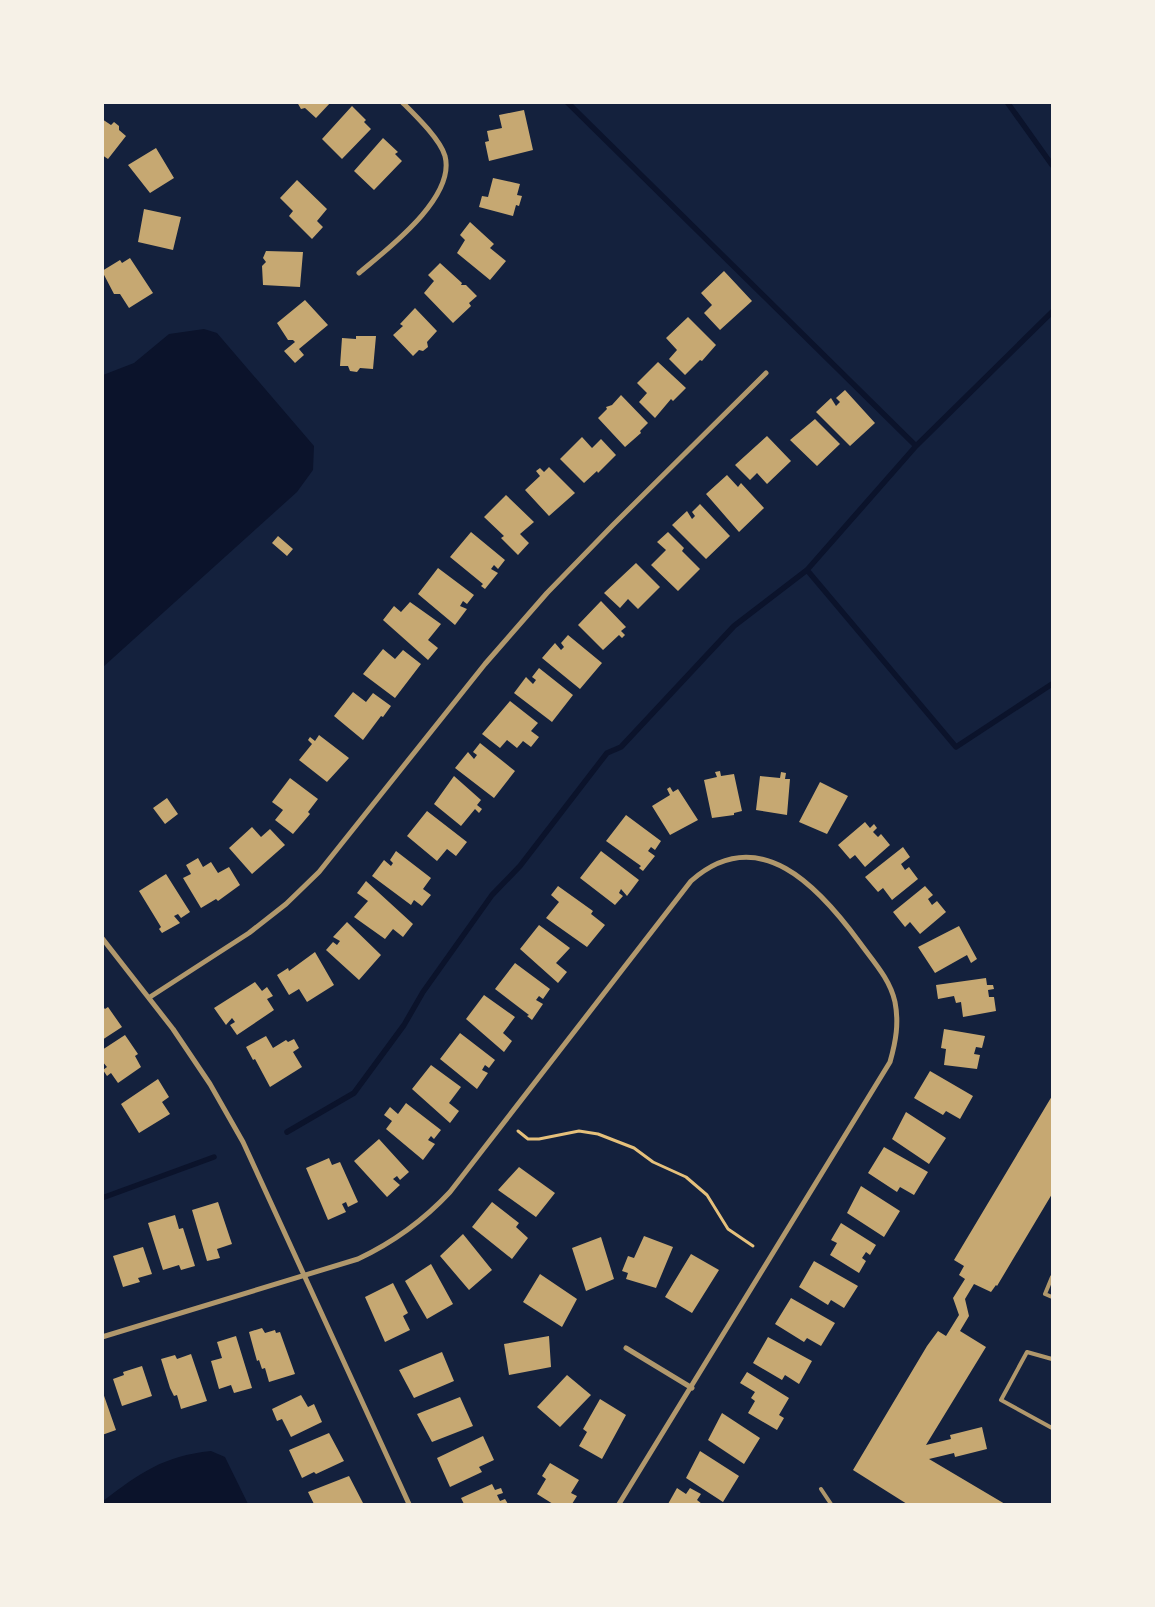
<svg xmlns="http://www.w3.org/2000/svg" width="1155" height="1607" viewBox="0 0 1155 1607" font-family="'Playfair Display',serif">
<rect width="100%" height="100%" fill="#14213d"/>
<path fill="#0b132b" d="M204 329 217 333 314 446 313 470 297 492 103 667V375L134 363 169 334Z
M211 1451 225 1457 248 1504H103V1501C140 1473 163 1456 211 1451Z"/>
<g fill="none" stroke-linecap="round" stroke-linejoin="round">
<path stroke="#0b132b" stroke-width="5.5" d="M567 102 916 446
M1007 102 1052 165
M807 570 956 747 1052 684
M287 1132 354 1093 404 1025 423 992 492 895 520 866 607 753 621 747 734 626 807 570 916 446 1052 312
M102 1198 214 1157"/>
</g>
<path fill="#c6a872" d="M297 102H331L316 118 305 108 301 109Z
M352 106 366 120 364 122 371 129 342 159 322 139Z
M524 110 533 150 489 161 485 142 489 141 487 131 502 128 499 115Z
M102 119 111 125 114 122 119 126V130L126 136 108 159 102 155Z
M383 138 398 152 395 154 402 161 374 190 354 171Z
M156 148 174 178 150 193 128 165Z
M493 178 520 184 517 195 522 196 519 206 516 205 513 216 479 207 482 196 488 197Z
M297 180 327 209 317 221 323 227 312 239 289 216 293 211 280 198Z
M144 209 181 217 173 250 138 242Z
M470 222 494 244 490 248 506 261 490 280 457 253 465 240 460 235Z
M266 251 303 252 300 287 263 285 262 266 266 262 263 258Z
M130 258 153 293 129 308 120 294H114L102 271 120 260 122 263Z
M440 263 462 283 461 285H466L477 296 469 303 471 306 453 323 424 293 434 281 428 275Z
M724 271 752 301 720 330 704 313 712 305 701 293Z
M305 300 328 325 299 349 304 355 295 363 284 351 295 342 293 340H288L277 323Z
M415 308 437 331 427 342 428 347 423 351 419 350 413 356 393 335 403 326 400 324Z
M688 317 716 345 702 361 700 360 685 375 669 359 677 350 666 338Z
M356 336H376L373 369 360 368 357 372 350 371 348 366H340L342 338 356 339Z
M658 362 686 388 673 401 671 399 655 418 639 402 647 393 637 383Z
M845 390 875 423 850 446 816 412 831 398 836 406 840 402 836 398Z
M621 395 648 423 640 431 641 433 625 447 598 418 607 409 606 407 612 405Z
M815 419 840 444 817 466 790 440Z
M767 436 791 461 767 484 757 473 750 480 735 465Z
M582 437 592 448 601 439 616 455 598 473 597 471 584 483 560 459Z
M549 467 575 493 549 516 525 490 540 476 536 471 540 468 544 472Z
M727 475 738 487 741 483 764 508 739 532 706 494Z
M506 495 534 522 520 534 529 543 518 555 501 538 504 536 484 517Z
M700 504 730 536 706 559 672 525 687 511 692 519 695 516 692 512Z
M471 532 505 560 498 569 494 565 491 569 498 573 485 589 481 586 483 584 450 557Z
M668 532 684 548 682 551 700 569 678 591 651 565 666 550 657 542Z
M278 536 293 549 287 556 272 543Z
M636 563 660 587 638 609 628 599 620 608 604 593Z
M438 568 474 595 467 604 463 601 460 606 467 609 455 625 418 594Z
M601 601 626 627 621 631 625 635 622 638 619 635 603 650 578 625Z
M410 602 441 624 428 640 438 648 428 660 383 620 394 606 401 612Z
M568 635 602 663 580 689 542 658 555 643 561 650 564 647 561 643Z
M383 649 395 659 403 650 421 664 395 698 363 674Z
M539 668 573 695 552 722 514 693 526 677 533 684 536 680 532 677Z
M353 692 366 702 373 693 391 706 383 717 381 716 363 740 334 716Z
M510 701 538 723 531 731 539 737 531 747 523 741 517 748 507 740 500 748 482 734Z
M319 735 349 758 327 782 299 760 312 744 308 740 310 737 315 741Z
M480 743 515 771 494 798 455 768 468 752 474 759 477 755 473 752Z
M720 771 721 776 734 774 742 811 734 813V815L712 818 704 780 717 777 715 772Z
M781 772 786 773 785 779H790L787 815 756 810 760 776 780 778Z
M454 776 481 800 477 805 482 809 479 813 475 809 461 826 434 804Z
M290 778 318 799 308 812 310 814 293 834 275 820 283 810 272 802Z
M820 782 848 796 827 834 799 822Z
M670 787 673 792 678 789 698 820 670 835 652 806 670 795 667 789Z
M167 798 178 814 165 824 153 808Z
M427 811 467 842 456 856 447 849 437 861 407 836Z
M626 815 661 841 655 850 651 847 648 851 655 856 643 871 639 868 641 866 606 841Z
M865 822 870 828 874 824 877 828 873 832 878 837 881 834 890 845 865 867 855 855 850 859 838 845Z
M252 827 261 837 270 829 285 845 252 874 229 848Z
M903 847 910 857 901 864 905 870 909 867 918 879 892 900 883 888 878 892 865 877Z
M396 851 431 878 423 889 431 895 422 906 414 900 411 905 372 876 384 860 391 866 393 863 390 860Z
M601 851 639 880 627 896 621 889 619 893 623 896 615 905 580 878Z
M198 858 203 867 211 862 218 873 229 867 240 885 218 901 216 899 201 908 183 878 191 874 186 865Z
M166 874 190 912 181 918 178 914 174 916 180 923 162 933 159 929 161 927 139 891Z
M366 881 413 924 403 937 393 929 385 939 354 917 368 901 357 893Z
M558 886 593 911 591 914 605 925 587 947 546 918 559 902 551 895Z
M925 886 933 895 928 899 932 905 937 901 946 912 920 934 910 922 905 927 893 912Z
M347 922 381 955 359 980 326 950 333 942 337 945 340 941 333 937Z
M539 925 570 948 556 963 567 972 558 983 520 949Z
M959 926 977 959 971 963 967 955 935 973 918 947Z
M315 952 334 985 307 1002 299 989 289 995 277 975 288 968 289 971Z
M515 963 550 989 543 999 539 996 536 1000 543 1004 532 1020 527 1016 529 1015 495 989Z
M986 978 987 985H993L994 989 988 990 989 997H994L996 1011 963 1017 961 1002 956 1003 954 996 938 999 936 985Z
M255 982 262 991 267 987 273 996 267 999 274 1010 237 1035 230 1025 235 1022 232 1018 226 1025 214 1008Z
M484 995 515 1017 503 1033 512 1041 504 1052 466 1019Z
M102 1006 105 1009 108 1007 122 1027 102 1040Z
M944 1029 985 1036 982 1048 976 1047 974 1054 980 1055 977 1069 944 1065 946 1049 941 1048Z
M460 1033 495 1060 489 1068 485 1065 482 1070 488 1073 477 1089 440 1059Z
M125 1035 138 1054 135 1056 141 1067 118 1083 111 1073 107 1076 103 1070 107 1067 102 1061V1050Z
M266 1036 273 1048 286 1040 288 1042 294 1039 299 1048 293 1052 302 1067 270 1087 255 1059 253 1060 246 1047Z
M431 1065 461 1087 449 1103 459 1111 450 1123 412 1089Z
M930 1071 973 1096 960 1119 946 1111 943 1115 914 1098Z
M158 1079 169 1097 162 1102 170 1114 139 1133 121 1104Z
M1052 1096V1194L997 1286 996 1285 991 1292 974 1284 965 1299 969 1316 960 1331 986 1347 926 1445 951 1439 950 1435 982 1427 987 1449 955 1457 954 1453 929 1459 1005 1504H907L853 1470 927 1346 938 1331 946 1336 959 1315 953 1298 965 1279 959 1275 964 1266 954 1260Z
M406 1103 441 1130 434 1139 431 1136 428 1140 435 1144 423 1160 386 1129 392 1121 384 1115 390 1107 398 1114Z
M906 1112 946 1138 929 1164 892 1139Z
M379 1139 409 1172 400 1180 397 1176 393 1179 400 1185 387 1197 354 1161Z
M884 1147 928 1172 914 1195 900 1187 897 1192 868 1173Z
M329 1158 332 1165 340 1162 358 1202 348 1207 346 1202 342 1204 346 1212 328 1220 306 1168Z
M519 1167 555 1193 536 1217 498 1190Z
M861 1186 900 1211 884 1237 847 1213Z
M218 1202 232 1244 217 1249 220 1258 207 1261 192 1210Z
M492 1202 519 1223 516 1227 528 1238 512 1259 472 1227Z
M175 1215 179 1229 183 1228 195 1266 181 1270 179 1265 163 1270 148 1223Z
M841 1223 876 1245 870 1255 866 1252 862 1258 866 1261 859 1273 830 1255 837 1243 831 1240Z
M463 1234 492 1270 469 1290 440 1256Z
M644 1236 673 1247 656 1288 626 1279 628 1273 622 1271 628 1256 634 1258Z
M601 1237 614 1279 586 1291 572 1248Z
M143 1247 152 1274 138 1278 140 1282 123 1287 113 1256Z
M691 1254 719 1270 692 1313 665 1297Z
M814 1261 858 1286 844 1308 831 1300 828 1305 799 1287Z
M431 1264 453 1304 427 1319 405 1281Z
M540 1274 577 1299 562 1327 523 1302Z
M393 1283 408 1313 403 1316 410 1330 385 1342 365 1297Z
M791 1298 835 1323 821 1346 807 1338 804 1342 775 1324Z
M262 1328 265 1333 275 1330 276 1333 280 1332 295 1374 269 1382 265 1368 262 1369 259 1360 257 1361 249 1332Z
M236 1336 252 1388 234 1393 231 1385 219 1389 211 1361 222 1358 217 1342Z
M549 1336 551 1367 509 1375 504 1344Z
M768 1337 812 1361 799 1384 785 1375 782 1380 753 1363Z
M442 1352 454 1381 414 1398 399 1370Z
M191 1354 207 1401 181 1409 177 1395 174 1396 170 1388 161 1359 175 1355 177 1359Z
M142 1366 152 1396 122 1406 113 1379 124 1375 123 1372Z
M747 1372 789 1398 779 1415 784 1418 777 1430 748 1413 755 1401 751 1398 755 1392 740 1383Z
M567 1375 591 1395 560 1427 537 1407Z
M102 1390 116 1430 102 1435Z
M301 1395 308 1407 314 1404 322 1422 291 1437 282 1419 277 1421 272 1409Z
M460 1397 473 1426 432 1442 417 1414Z
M600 1399 626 1415 602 1459 579 1446 587 1432 583 1429Z
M722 1413 760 1438 744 1464 708 1440Z
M329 1433 344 1461 316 1474 314 1472 302 1478 289 1450Z
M483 1436 494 1460 479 1467 482 1472 450 1487 437 1458Z
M700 1451 739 1476 723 1502 686 1478Z
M550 1463 579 1480 571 1493 577 1496 572 1504H553L537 1494 546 1479 542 1476Z
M349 1476 363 1503 314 1504 308 1492Z
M492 1484 495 1490 501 1488 503 1493 497 1495 500 1501 505 1499 508 1504H464L461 1498Z
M677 1488 686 1494 690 1488 701 1494 697 1500 702 1504H668Z"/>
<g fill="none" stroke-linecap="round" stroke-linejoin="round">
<path stroke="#e5c07b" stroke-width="3" d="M518 1131 528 1139H539L579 1131 598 1134 634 1148 653 1162 686 1177 707 1195 728 1229 753 1246"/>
<path stroke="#b1986c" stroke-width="4" d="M1052 1277 1045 1294 1052 1297
M1052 1359 1027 1352 1001 1400 1052 1428
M821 1489 831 1504"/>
<path stroke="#b1986c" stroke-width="5" d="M359 273C386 250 456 198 445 156 440 139 415 115 402 102
M102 938 173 1029 210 1084 243 1142 409 1504
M150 997 249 933 286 904 319 872 485 664 547 593 613 525 766 373
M102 1337 358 1259C394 1242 423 1221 450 1192L691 881C759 821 819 887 860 943 873 961 890 979 895 1002 899 1023 896 1041 890 1062L619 1504
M626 1348 692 1388"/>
</g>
<rect width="1155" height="1607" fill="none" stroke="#f6f1e7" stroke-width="208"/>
</svg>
